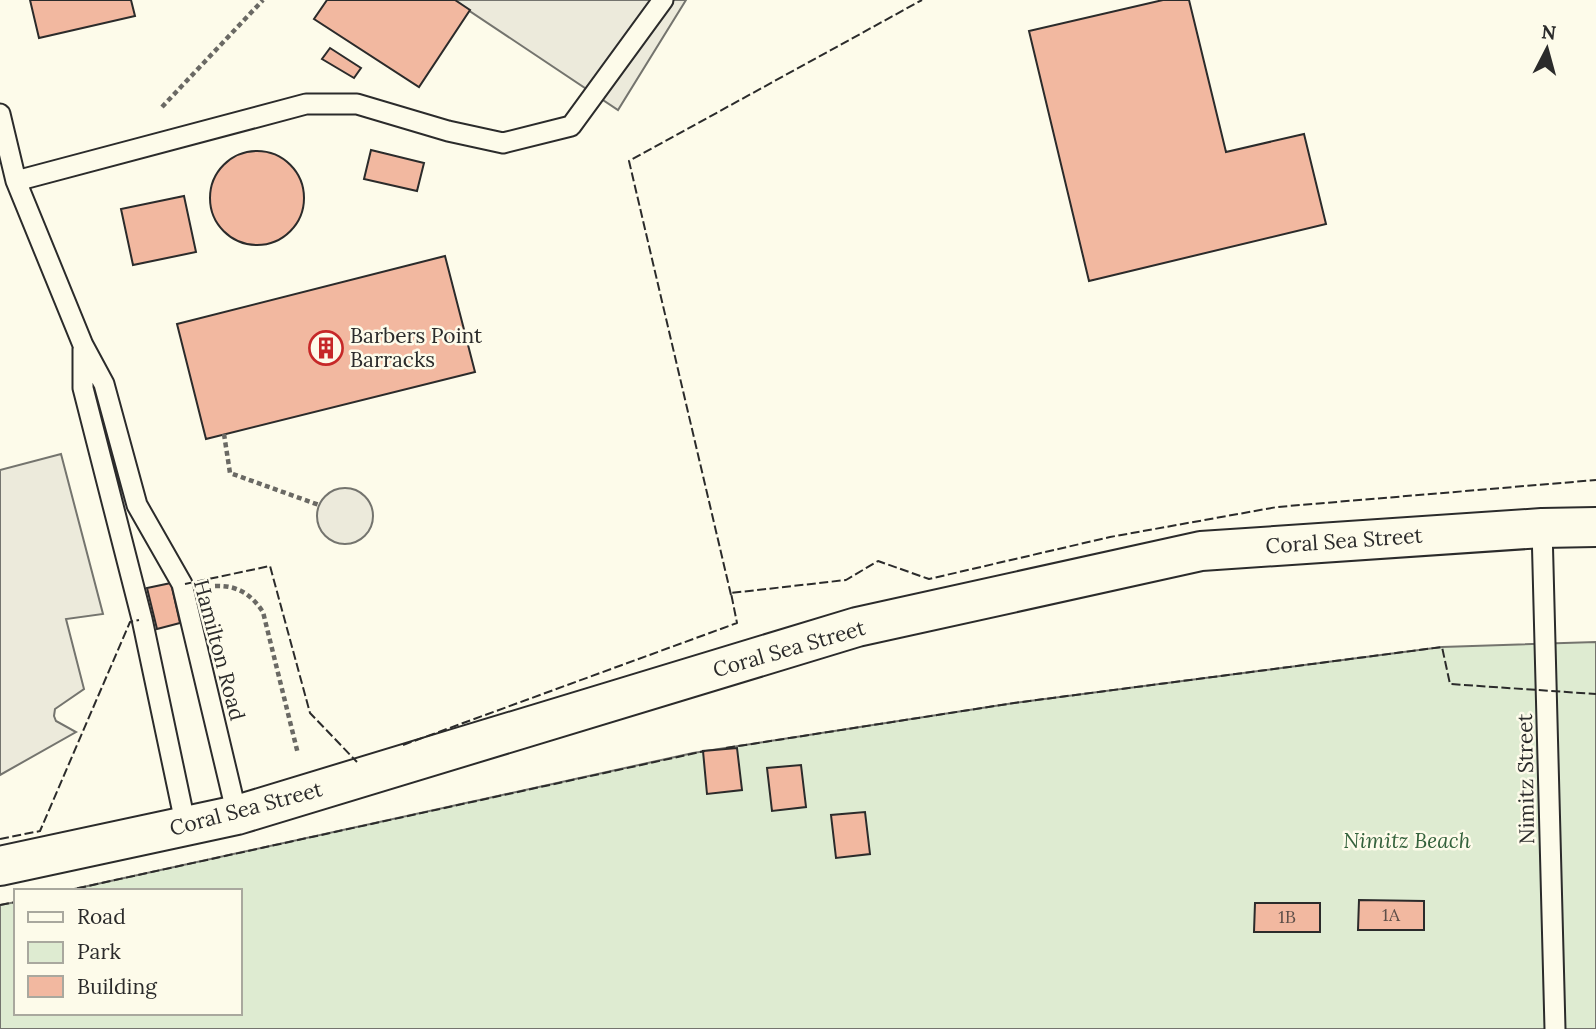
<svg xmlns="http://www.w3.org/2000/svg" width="1596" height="1029" viewBox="0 0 1596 1029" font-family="Lora,serif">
<rect width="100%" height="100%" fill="#fdfbea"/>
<path fill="#deebd1" stroke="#74746e" stroke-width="2" d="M1596 642V1029H0V905L16 902V1013H240V891H65L693 753 1014 703 1442 647Z"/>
<path fill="#eceadb" stroke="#74746e" stroke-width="2" d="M453 0H686L618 110Z
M61 454 103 614 66 619 84 689 55 709 54 716 56 721 76 732 0 775V470Z
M317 516a28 28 0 1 1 56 0a28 28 0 1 1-56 0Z"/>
<path fill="#f2b8a0" stroke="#2b2b2b" stroke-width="2" d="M30 0H131L135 16 39 38Z
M327 0H455L470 10 419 87 314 19Z
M1163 0H1189L1226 152 1304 134 1326 224 1089 281 1029 31Z
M330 48 361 68 354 78 322 59Z
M371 150 424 163 417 191 364 179Z
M210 198a47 47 0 1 1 94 0a47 47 0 1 1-94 0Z
M184 196 196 252 133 265 121 209Z
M445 256 475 372 206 439 177 324Z
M171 583 180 623 157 629 147 588Z
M737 748 742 790 707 794 703 751Z
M801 765 806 807 772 811 767 768Z
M865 812 870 854 836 858 831 815Z
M1359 900 1424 901V930H1358Z
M1255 903H1320V932H1254Z"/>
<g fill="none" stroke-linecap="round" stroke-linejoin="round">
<g stroke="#2b2b2b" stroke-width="23">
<path id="service" d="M0 114 16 181 83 345 104 384 137 505 182 584 237 815
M16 181 306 104H357L448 131 503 143 571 126 663 0
M83 349V388L142 619 186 827
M1542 528 1555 1029"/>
</g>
<g stroke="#2b2b2b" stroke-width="42">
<path id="tertiary" d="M0 866 237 815 857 627 1201 551 1542 528 1596 527"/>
</g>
<path stroke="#6a6964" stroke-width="4.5" stroke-dasharray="5 3.5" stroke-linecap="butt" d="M162 107 263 0
M224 434 230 473 319 505
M215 586C237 585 251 594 263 612L298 754"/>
<use href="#service" stroke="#fdfbea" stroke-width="19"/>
<use href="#tertiary" stroke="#fdfbea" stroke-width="38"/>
<path stroke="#2b2b2b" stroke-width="2" stroke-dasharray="9 3.5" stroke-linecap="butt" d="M185 584 270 566 310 713 357 762
M731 595 629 161 922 0
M403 745 737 623 731 593 846 580 878 561 929 579 1110 537 1277 507 1596 480
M726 748 1014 703 1442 647 1450 684 1596 694
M0 839 40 831 130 622 139 620
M65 891 705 751
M0 905 16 902"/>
</g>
<defs>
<g id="building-ring" transform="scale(1.75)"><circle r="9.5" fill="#fdfbea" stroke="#c62828" stroke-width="1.5"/><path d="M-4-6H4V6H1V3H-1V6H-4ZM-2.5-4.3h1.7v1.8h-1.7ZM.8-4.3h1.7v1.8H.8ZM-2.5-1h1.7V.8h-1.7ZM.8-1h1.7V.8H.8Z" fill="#c62828"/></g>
</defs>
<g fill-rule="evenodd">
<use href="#building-ring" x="326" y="348"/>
</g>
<g text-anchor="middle" stroke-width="5" stroke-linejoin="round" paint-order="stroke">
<g font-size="18" fill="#5d4e48">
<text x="1391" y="921">1A</text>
<text x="1287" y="923">1B</text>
</g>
<g font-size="21" fill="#2b2b2b" stroke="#fdfbea" text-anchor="start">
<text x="350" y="343">Barbers Point<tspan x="350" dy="24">Barracks</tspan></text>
</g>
<g font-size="21" fill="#2b2b2b" stroke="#fdfbea">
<text transform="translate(1344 541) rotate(-4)" y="7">Coral Sea Street</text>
<text transform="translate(789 649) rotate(-16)" y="7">Coral Sea Street</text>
<text transform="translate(219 650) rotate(75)" y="7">Hamilton Road</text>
<text transform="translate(1526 779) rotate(-91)" y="7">Nimitz Street</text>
<text transform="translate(246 809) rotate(-15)" y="7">Coral Sea Street</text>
</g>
<g font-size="21" font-style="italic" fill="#34623c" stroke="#fdfbea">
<text x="1407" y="848">Nimitz Beach</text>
</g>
</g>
<rect x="14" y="889" width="228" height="126" fill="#fdfbea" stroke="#a9a89e" stroke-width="2"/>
<rect x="28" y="912" width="35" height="10" fill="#fdfbea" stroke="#a9a89e" stroke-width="2"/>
<text x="77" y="924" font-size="21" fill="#2b2b2b">Road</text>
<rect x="28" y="942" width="35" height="21" fill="#deebd1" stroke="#a9a89e" stroke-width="2"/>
<text x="77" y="959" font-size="21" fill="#2b2b2b">Park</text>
<rect x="28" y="976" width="35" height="21" fill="#f2b8a0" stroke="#a9a89e" stroke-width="2"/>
<text x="77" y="994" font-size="21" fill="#2b2b2b">Building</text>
<g transform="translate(1547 49) rotate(6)" stroke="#fdfbea" stroke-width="5" paint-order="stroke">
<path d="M0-5L12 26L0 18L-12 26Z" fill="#2b2b2b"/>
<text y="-10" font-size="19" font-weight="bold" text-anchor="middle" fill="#2b2b2b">N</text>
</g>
</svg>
